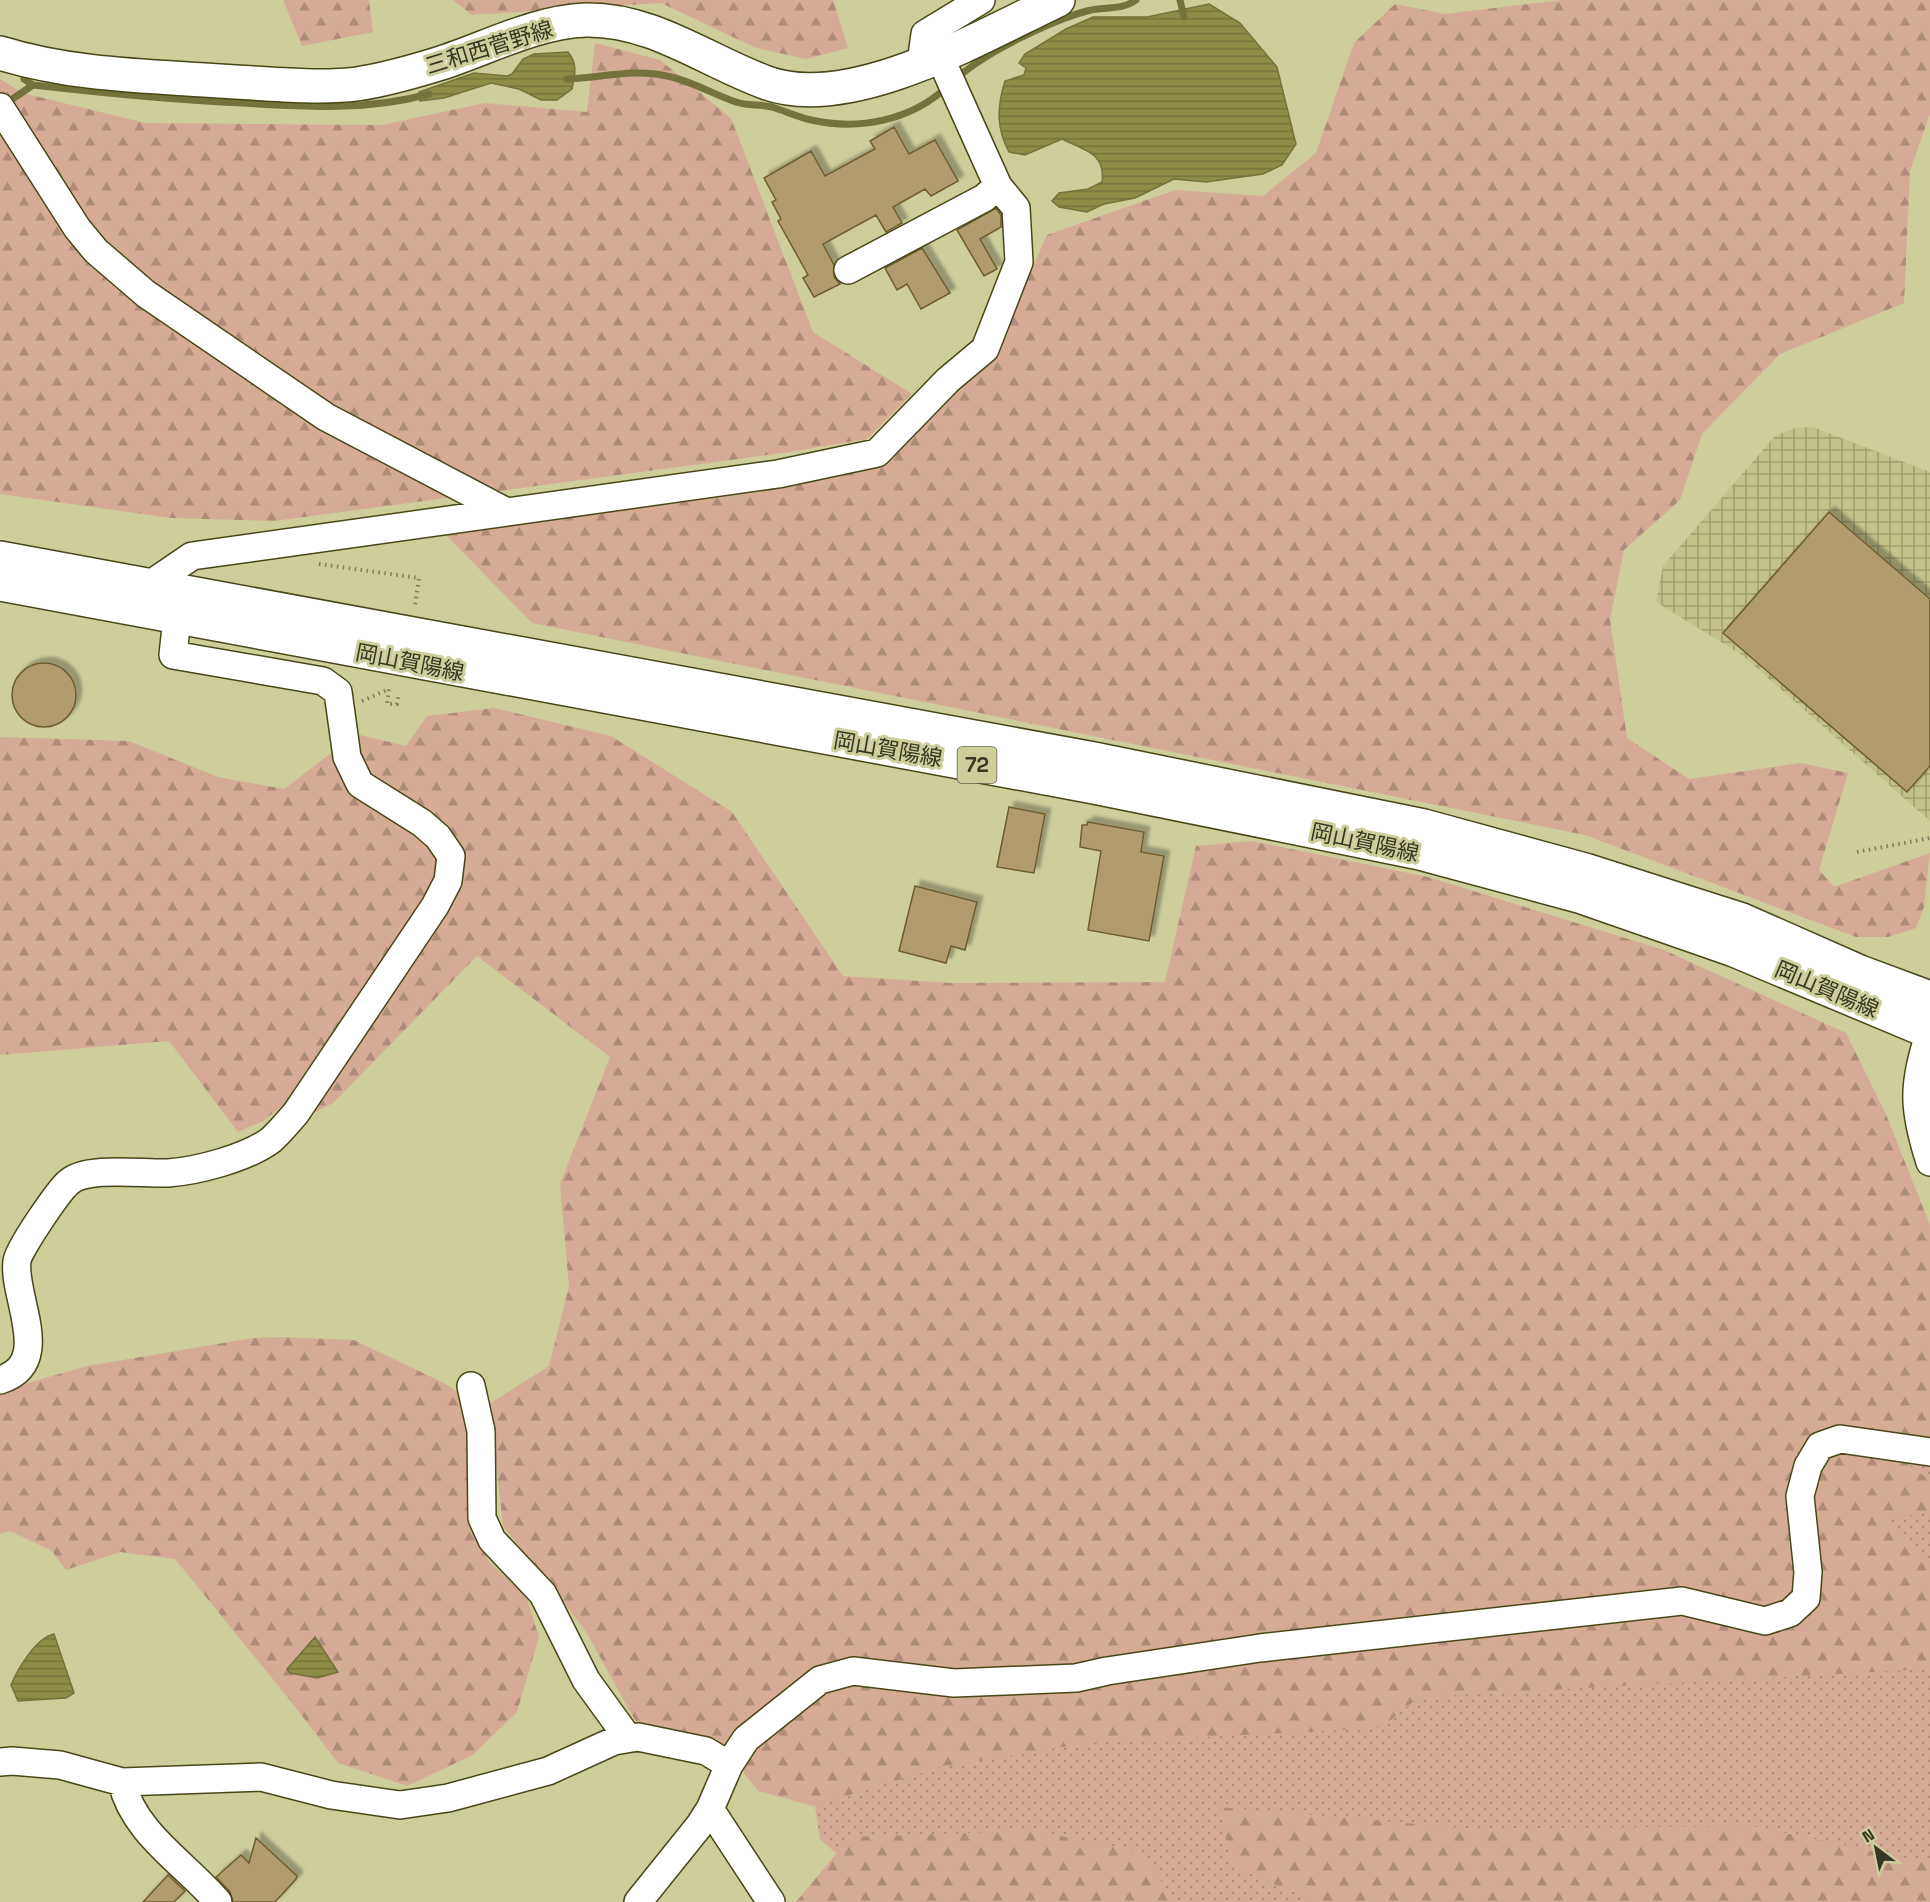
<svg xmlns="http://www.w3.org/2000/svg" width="1930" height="1902" viewBox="0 0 1930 1902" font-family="'Space Grotesk','Noto Sans JP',sans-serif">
<defs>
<pattern id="industrial-grid" width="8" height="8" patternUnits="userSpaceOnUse" patternTransform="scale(1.5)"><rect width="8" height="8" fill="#c3c389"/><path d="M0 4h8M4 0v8" fill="none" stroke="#9f9f70"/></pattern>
<pattern id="grass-dots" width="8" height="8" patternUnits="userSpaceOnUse" patternTransform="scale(1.5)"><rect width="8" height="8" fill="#d6ab95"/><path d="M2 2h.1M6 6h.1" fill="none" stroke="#ae8c79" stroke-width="1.8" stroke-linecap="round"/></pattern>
<pattern id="forest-firs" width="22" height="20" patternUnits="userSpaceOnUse" patternTransform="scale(1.5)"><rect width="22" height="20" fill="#d6ab95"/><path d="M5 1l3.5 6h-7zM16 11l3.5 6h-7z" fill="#ae8c79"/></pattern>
<pattern id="water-rules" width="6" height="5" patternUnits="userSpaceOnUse" patternTransform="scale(1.5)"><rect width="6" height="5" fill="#8e8d45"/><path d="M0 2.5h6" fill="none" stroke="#757439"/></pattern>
<filter id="shadow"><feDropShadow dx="5.5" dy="-5.5" stdDeviation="1.5" flood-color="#0004"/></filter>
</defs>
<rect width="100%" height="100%" fill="#cdce9a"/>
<path fill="url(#industrial-grid)" d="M1813 427 1930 472V821L1742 655 1656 602 1663 566 1775 436 1795 428Z"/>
<path fill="url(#grass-dots)" d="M1930 1460V1902H919L876 1889 820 1839 809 1768 1824 1461Z"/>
<path fill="url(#forest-firs)" d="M283 0H369L373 32 302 46Z
M453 0H833L848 48 806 59 756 48 661 3 472 15Z
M1562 0H1930V114L1910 171 1904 303 1780 354 1702 434 1680 500 1624 550 1610 619 1627 738 1689 779 1801 763 1848 773 1819 870 1834 887 1930 853 1924 907 1916 928 1888 937H1856L1585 835 532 623 446 535 771 490 883 466 994 353 1047 235 1175 190 1263 196 1316 153 1354 43 1395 4 1445 14Z
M595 43 660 60 731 118 813 332 912 394 867 439 790 452 274 521 171 518 0 494V79L23 93 145 123 382 125 485 103 587 112Z
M494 708 611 736 732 812 843 976 951 983 1165 982 1196 846 1251 841 1428 877 1664 950 1846 1033 1885 1112 1930 1225V1439L1893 1454 1930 1480V1512L1886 1519 1930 1568V1669L1419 1697 1381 1728 1087 1743 944 1766 813 1806 758 1791 717 1739 636 1722 585 1630 503 1526 489 1404 549 1366 569 1286 560 1184 610 1057 477 956 333 1103 301 1119 460 853 368 777 352 733 406 746 427 716Z
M0 737 129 741 218 777 284 789 334 751 423 835 438 856V883L298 1094 263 1121 238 1132 169 1041 0 1055Z
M282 1337 354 1340 444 1383 461 1395 468 1415 475 1534 489 1562 526 1596 539 1637 517 1712 473 1755 407 1786 338 1763 293 1704 175 1559 120 1552 66 1570 52 1551 10 1531 0 1534V1391L87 1366 253 1338Z
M1220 1807 1474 1829 1751 1826 1930 1863V1902H1316L1232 1866Z
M1036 1831 1139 1852 1177 1902H796L850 1837Z"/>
<path fill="url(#water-rules)" stroke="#74733b" stroke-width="1.5" d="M1209 4 1240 23 1277 67 1296 144 1282 165 1263 174 1206 182 1174 179 1135 198 1104 204 1087 212 1059 207 1052 201 1059 193 1088 189 1102 182C1106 153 1084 150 1062 139L1025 155 1009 152C996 128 997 107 1005 81L1024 75 1026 68 1019 63 1025 54 1066 29 1093 17H1147Z
M568 52C578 63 575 75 572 89L557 100H541L519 89 491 83 444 98 420 101 419 92 474 73 507 76 512 74 523 59 534 54Z
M54 1634 74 1693 66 1698 18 1701 11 1685C18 1668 36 1638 54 1634Z
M315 1637 338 1672 317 1678 290 1673 287 1669Z"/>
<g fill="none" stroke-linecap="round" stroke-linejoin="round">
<path stroke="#74733b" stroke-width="7" d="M1180 0 1184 17
M24 79 33 85C103 93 172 100 242 103 306 107 367 111 429 94
M567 79C601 78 633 68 667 76 692 81 712 94 736 102 747 106 760 104 772 107 785 111 798 117 811 120 860 131 912 120 948 86
M956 79C984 53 1050 21 1087 11 1104 6 1121 11 1136 0
M8 102 33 85"/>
</g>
<path fill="#b09c6d" stroke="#6f5d2f" stroke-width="1.5" filter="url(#shadow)" d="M894 127 909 154 935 140 958 181 931 196 925 189 893 207 902 223 886 232 876 215 823 244 834 265V277L840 284 814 297 803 278 808 275 778 221 781 219 772 202 776 200 764 178 811 151 825 176 875 149 870 141Z
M996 208 1001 215V227L980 239 997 269 984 276 957 230Z
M922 248 950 293 921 309 907 284 897 290 885 268Z
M1829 512 1930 599V766L1907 792 1723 633Z
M12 695a32 32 0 1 1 64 0a32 32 0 1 1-64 0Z
M1009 807 1045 814 1034 873 997 867Z
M1088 822 1144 832 1141 852 1164 856 1149 941 1088 930 1101 851 1080 847 1082 825H1087Z
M915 886 977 902 965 950 951 946 946 963 899 951Z
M256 1838 297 1876 296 1879 275 1902H233L230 1892 216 1877 241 1855 249 1863Z
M168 1875 185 1891 174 1902H143Z"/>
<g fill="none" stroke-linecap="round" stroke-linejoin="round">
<g stroke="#484717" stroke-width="30">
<path id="minor" d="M921 63 925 34 981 0
M0 107 77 228 96 251 146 294 326 417 505 511
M848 270 984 198 998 186
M148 586 192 556 778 474 877 453 948 380 985 349 1019 262 1016 208 998 186 939 55
M1930 1031C1913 1086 1912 1106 1930 1162
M0 1380C55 1363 12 1297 17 1261 18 1250 59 1190 69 1182 87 1166 143 1174 168 1173 197 1171 247 1158 271 1140 280 1132 288 1122 296 1113L435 906 448 881 451 856 438 837 422 823 360 784 347 757 338 692 323 681 173 655 177 618
M471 1386 481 1431 482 1518 492 1540 543 1594 586 1680 628 1738
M0 1762 12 1761 60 1765 122 1782 261 1777 331 1795 400 1805 448 1798 548 1771 614 1741 638 1737 706 1751 729 1765
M122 1782C133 1833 186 1864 218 1902
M710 1809 771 1902
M638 1902 699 1826 710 1809 729 1765 746 1739 820 1680 853 1671 954 1683 1076 1678 1107 1671 1260 1648 1682 1601 1765 1621 1790 1613 1806 1598 1808 1572 1800 1496 1808 1466 1820 1446 1840 1439 1930 1452"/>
</g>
<g stroke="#484717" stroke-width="36">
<path id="major" d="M0 53C71 75 145 76 219 81 260 83 317 89 357 84 383 80 412 72 438 64 486 49 534 22 586 20 653 19 706 61 767 83 851 113 982 36 1058 0
M0 558 1094 759 1424 826 1585 870 1742 920 1860 972 1930 998
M0 584 1094 787 1420 853 1579 896 1734 950 1930 1032"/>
</g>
<path stroke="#7e7e5b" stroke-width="4" stroke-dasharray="1.5 4.5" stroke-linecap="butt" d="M319 564 419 578 415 605
M362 701 389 689 387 704H397L399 693
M1857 852 1930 838"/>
<use href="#minor" stroke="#fff" stroke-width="27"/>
<use href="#major" stroke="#fff" stroke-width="33"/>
</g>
<g text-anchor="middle" stroke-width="6" stroke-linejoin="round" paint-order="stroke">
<rect fill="#cdce9a" stroke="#646447" stroke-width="1.5" x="957.5" y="747" width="39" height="36" rx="4.5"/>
<g font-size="21" font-weight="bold" fill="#373723">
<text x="977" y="772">72</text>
</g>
<g font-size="22" fill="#373723" stroke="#cdce9a">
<text transform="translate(489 47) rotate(-17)" y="8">三和西菅野線</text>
<text transform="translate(410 662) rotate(11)" y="8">岡山賀陽線</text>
<text transform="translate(888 749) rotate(10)" y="8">岡山賀陽線</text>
<text transform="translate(1365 842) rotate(12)" y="8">岡山賀陽線</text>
<text transform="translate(1827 989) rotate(23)" y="8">岡山賀陽線</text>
</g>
</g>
<g transform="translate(1876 1848) rotate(328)" stroke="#cdce9a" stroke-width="4.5" paint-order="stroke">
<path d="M0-4.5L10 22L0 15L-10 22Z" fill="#373723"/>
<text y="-9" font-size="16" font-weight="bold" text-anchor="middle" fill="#373723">N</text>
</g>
</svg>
